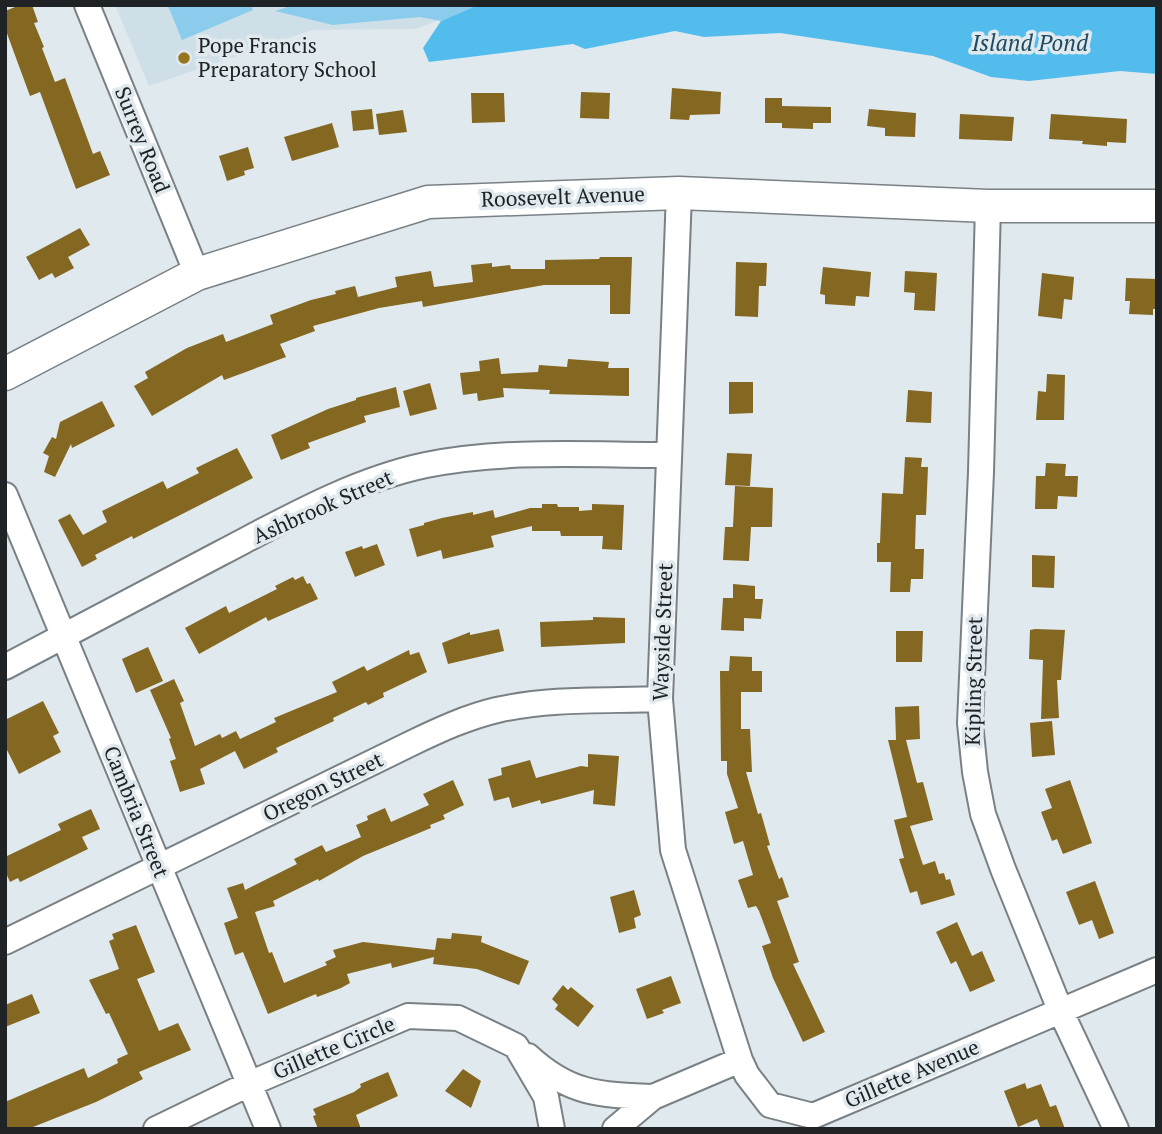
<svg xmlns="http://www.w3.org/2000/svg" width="1162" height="1134" viewBox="0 0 1162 1134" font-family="'PT Serif',serif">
<rect width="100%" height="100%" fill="#e0e9ee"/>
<path fill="#cfdfe8" d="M115 5H478L416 29 312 30 149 86Z"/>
<path fill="#8bcbeb" d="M170 5H251L253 10 182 40 168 6Z
M293 5H478L441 21 420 17 333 25 275 11Z"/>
<path fill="#52bcec" d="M478 5H1157V74L1120 71 1029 81 991 77 933 56 780 33 704 37 675 31 585 49 573 44 429 62 423 48 441 21Z"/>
<path fill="#846720" d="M20 5H32L38 22 34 23 44 47 42 48 55 82 65 78 93 154 100 151 110 175 76 189 40 92 30 96 5 28V11Z
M672 88 721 92 720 114 690 115 689 120 670 119Z
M581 92 610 93 609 119 580 118Z
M471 93H504L505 122 472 123Z
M765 98H782V106L831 107V123H813V129L782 128V123H765Z
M372 109 374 129 353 131 351 111Z
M869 109 916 113 915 137 885 136V128L867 126Z
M403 110 407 132 379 135 376 114Z
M960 114 1014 117 1012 141 959 139Z
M1051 114 1127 119 1126 143 1107 142V146L1082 144 1083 141 1049 139Z
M332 123 339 147 292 161 284 137Z
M248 147 254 168 244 171 245 175 227 181 219 156Z
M80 228 90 245 68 257 74 268 55 278 52 273 39 280 26 257Z
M600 257H632L630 314H610V285H544L423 307 422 301 379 308 313 326 315 331 280 344 286 357 224 380 222 375 152 416 134 386 148 378 145 372 187 348 223 334 226 342 273 324 270 315 311 300 336 294 335 291 355 286 358 297 397 287 395 277 431 271 434 287 473 282 471 265 492 263V267L510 265 511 269H545V260L599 259Z
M736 262 767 263 766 286H759L758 317 735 316Z
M823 267 871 272 869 297 856 296 855 306 825 304V295L820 294Z
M905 271 937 273 935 311 914 310 915 293 904 292Z
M1042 273 1074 277 1072 300 1064 299 1062 319 1038 316Z
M1126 278 1157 279V309H1153V315L1129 314 1130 301H1125Z
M499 358 501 374 538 372 539 365 567 367 568 359 609 362 608 368H629V396L549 394 550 390 503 388 504 397 478 401 477 393 463 395 460 373 480 371 479 361Z
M1047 374 1065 375 1064 420H1036L1038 391 1046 392Z
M729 382H753V413L729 414Z
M430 383 437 409 410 416 403 391Z
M396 387 400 407 364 416 366 422 308 443 310 448 281 460 271 435 328 409 356 400V398Z
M908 390 932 392 931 423 906 422Z
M102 401 115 426 72 448 71 444 55 477 44 472 49 456 43 453 52 437 56 439 60 422Z
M237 448 253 478 133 539 132 536 95 555 97 559 82 567 58 520 70 514 83 535 107 522 102 511 163 481 167 489 199 473 196 468Z
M727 453 752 454 750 486 725 485Z
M905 457 922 458 921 467H928L926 515H916L915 549H924L923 579H911L910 592H890L891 562H877V543H880L882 493 903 494Z
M1046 463 1066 464 1065 476H1078L1077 497 1058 496 1057 509H1035L1036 476H1045Z
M735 486 773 488 772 527H751L749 561 723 560 725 527H733Z
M542 504H557L558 507H579V511L592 510V504L624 505 622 550 602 549 603 536H561L560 531H532V526L491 536 494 547 443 559 441 550 417 557 409 529 424 525V523L442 518 473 512V515L493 510 495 518 530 508H542Z
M377 544 385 565 355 577 345 552 362 546 363 549Z
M1032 555 1055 556 1054 588 1032 587Z
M303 576 307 584 310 583 318 599 268 621 266 617 199 654 185 628 226 606 229 613 277 589 275 586 293 577 295 580Z
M733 584 755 586V599H763L761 619 744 618V631L721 630 723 598H733Z
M593 617 625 618V643L541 647 540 622 593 620Z
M499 629 504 651 448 664 442 643 470 632V635Z
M1035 629 1065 630 1061 680H1057L1059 718 1041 719 1043 660 1029 659 1030 630Z
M896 631H923L922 662H896Z
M148 647 163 681 136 693 122 659Z
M409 650 410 655 419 652 427 672 383 693 384 697 368 705 366 702 333 718 334 721 276 748 278 752 244 769 235 751 200 769 205 784 180 792 170 761 176 759 169 739 171 738 150 690 174 679 184 701 180 703 195 746 220 734 222 738 236 731 240 739 276 722 274 718 337 692 332 682 364 666 367 671Z
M730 656 752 657V671H762V692H741V729H750L752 772H746L758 814 761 813 770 845 767 846 779 879 782 877 789 897 777 901 799 962 793 964 825 1032 803 1042 773 978 762 946 771 943 759 911 756 906 748 908 738 880 753 875 743 841 734 844 725 812 738 808 727 774V761H721L720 671H729Z
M43 701 59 733 53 736 61 752 19 774 5 746V720Z
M919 706 920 739 906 740 917 783 923 782 933 820 910 826 923 865 935 861 939 874 944 873 946 880 950 879 955 895 921 905 917 891 910 893 899 859 904 858 894 820 907 817 888 740H896L895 707Z
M1052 721 1055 755 1032 757 1030 723Z
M588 754 619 756 615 806 593 804 594 790 541 804 540 800 512 808 509 797 494 801 488 779 502 775 501 768 530 760 536 778 581 766 588 767Z
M453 780 464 805 443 815 445 819 430 825 431 828 363 856 319 881 318 879 273 901 275 906 255 912 269 953 272 952 284 983 327 965 325 962 336 957 333 950 363 942 435 950 437 938 451 939 452 933 482 936 481 942 529 961 519 985 477 969 433 964 434 957 392 968 391 963 347 974 350 983 341 988 317 997 316 994 268 1014 243 952 235 955 224 923 238 918 227 888 243 883 245 890 297 864 294 859 322 845 326 852 361 837 356 825 368 820 367 816 385 808 391 822 429 805 423 794Z
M1070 780 1092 843 1063 854 1057 839 1052 841 1041 812 1052 808 1045 789Z
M91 809 100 829 82 837 88 849 20 882 18 878 10 882 5 871V857L61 830 58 824Z
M1095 881 1114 933 1099 939 1092 920 1079 925 1066 892Z
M634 890 641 915 634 918 636 928 619 933 610 897Z
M957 922 972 956 982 951 995 981 970 992 956 961 951 964 936 932Z
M136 925 155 972 137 979 159 1031 178 1023 191 1050 139 1072 143 1079 96 1102 28 1129H5V1102L84 1068 88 1078 118 1063 117 1059 128 1054 109 1013 106 1014 89 980 119 969 109 941 114 939 112 934Z
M671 976 681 1003 662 1010 664 1013 647 1019 636 989Z
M563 985 568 990 571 987 594 1006 578 1027 555 1009 558 1005 552 999Z
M32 994 40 1013 5 1027V1005Z
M463 1069 481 1081 471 1108 445 1091Z
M388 1072 398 1096 356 1115 361 1129H318L313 1116 316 1115 313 1109 354 1092 361 1087 360 1084Z
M1025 1083 1027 1089 1041 1084 1050 1107 1056 1105 1065 1129H1041L1037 1119 1018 1127 1004 1091Z"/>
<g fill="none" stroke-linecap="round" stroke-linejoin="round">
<g stroke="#798185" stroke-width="28">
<path id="minor" d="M87 5 197 274
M679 193 660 699 673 850 740 1060
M988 206 981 472 970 723 975 772 983 814 1003 869 1061 1012 1116 1129
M5 495 268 1129
M5 667C77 629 149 591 221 553 286 519 354 480 426 465 506 449 588 455 669 455
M5 942 412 743C439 730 467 717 497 710 550 698 606 701 660 699
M528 1056C569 1094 599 1095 653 1097
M156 1129 249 1084 408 1016 458 1018 516 1046 546 1097 552 1129
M615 1129 653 1097 740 1060 747 1075 770 1105 813 1116 1157 970"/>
</g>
<g stroke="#798185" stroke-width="35">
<path id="tertiary" d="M5 374 197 274 428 202 679 193 988 206H1157"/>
</g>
<use href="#minor" stroke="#fff" stroke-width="24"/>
<use href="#tertiary" stroke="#fff" stroke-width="32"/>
</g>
<circle fill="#97751e" stroke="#e0e9ee" stroke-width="2.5" cx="184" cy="58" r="7"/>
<g text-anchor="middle" stroke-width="7" stroke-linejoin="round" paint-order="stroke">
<g font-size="21" fill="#202325" stroke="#e0e9ee" text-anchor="start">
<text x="198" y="53">Pope Francis<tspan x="198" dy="24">Preparatory School</tspan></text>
</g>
<g font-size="21" fill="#202325" stroke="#e0e9ee">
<text transform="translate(142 140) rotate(68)" y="7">Surrey Road</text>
<text transform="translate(563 197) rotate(-2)" y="7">Roosevelt Avenue</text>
<text transform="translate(323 507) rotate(-24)" y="7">Ashbrook Street</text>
<text transform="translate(663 632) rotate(-88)" y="7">Wayside Street</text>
<text transform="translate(974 681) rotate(-89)" y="7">Kipling Street</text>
<text transform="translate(323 787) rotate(-26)" y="7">Oregon Street</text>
<text transform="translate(136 812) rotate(68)" y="7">Cambria Street</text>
<text transform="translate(334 1048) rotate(-23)" y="7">Gillette Circle</text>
<text transform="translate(912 1074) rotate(-23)" y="7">Gillette Avenue</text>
</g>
<g font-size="23" font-style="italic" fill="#1f4b5f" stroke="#e0e9ee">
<text x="1030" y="51">Island Pond</text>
</g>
</g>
<rect width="1162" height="1134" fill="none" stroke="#202325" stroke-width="14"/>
</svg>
